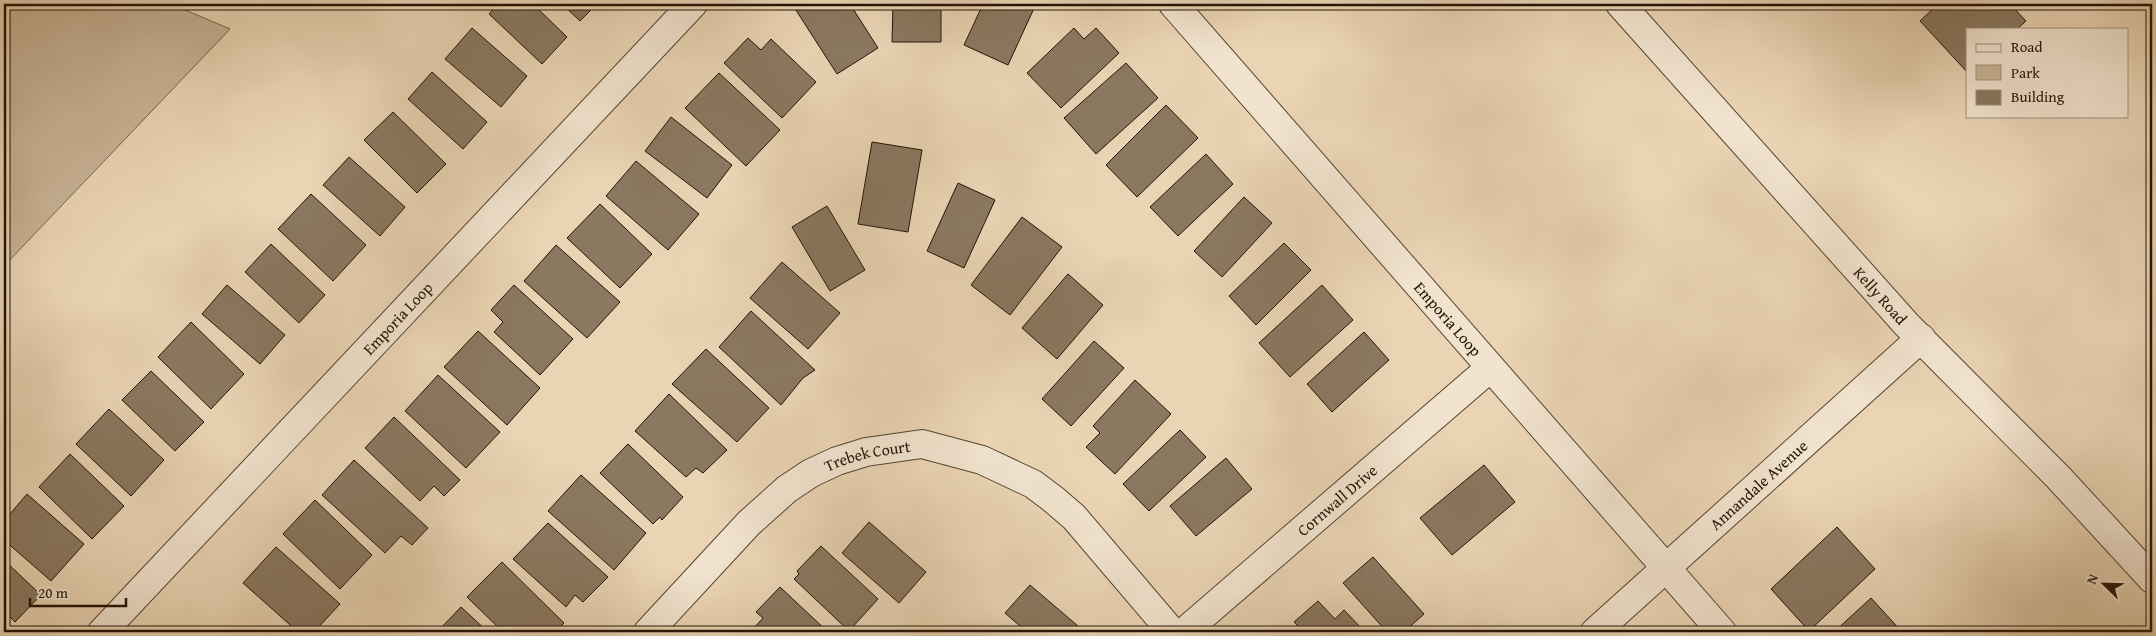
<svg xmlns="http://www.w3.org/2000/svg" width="2156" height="636" viewBox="0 0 2156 636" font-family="'Gentium Book Plus',serif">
<rect width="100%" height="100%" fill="#ead4b4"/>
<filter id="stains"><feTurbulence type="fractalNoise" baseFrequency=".004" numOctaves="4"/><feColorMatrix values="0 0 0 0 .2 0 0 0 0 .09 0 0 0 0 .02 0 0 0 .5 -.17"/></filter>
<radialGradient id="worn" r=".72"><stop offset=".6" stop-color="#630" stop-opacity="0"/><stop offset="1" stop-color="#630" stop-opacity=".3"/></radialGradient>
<path fill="#c8b396" stroke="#75644e" d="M4 4H171L230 29 4 266Z"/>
<path fill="#8a7860" stroke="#221405" d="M498 4H533L567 37 542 64 489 14Z
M562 4H597L580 21Z
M792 4H850L878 48 837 74Z
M893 4H941V42H892Z
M983 4H1036L1008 65 964 45Z
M1938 4H2010L2026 21 2017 29H1967V72L1920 21Z
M472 28 527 76 501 107 445 59Z
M1074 28 1084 39 1096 28 1119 53 1061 108 1027 73Z
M748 38 761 50 771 39 816 82 782 118 724 63Z
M1126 63 1158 98 1096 154 1064 118Z
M432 72 487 122 463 149 408 99Z
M719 73 780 130 746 166 685 108Z
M1166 105 1198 138 1137 197 1106 165Z
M393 112 446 164 417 193 364 140Z
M671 117 732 165 707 198 645 151Z
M872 142 922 150 908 232 858 224Z
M1206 154 1233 184 1178 236 1150 207Z
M349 157 405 207 380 236 323 185Z
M636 161 699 214 668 250 606 196Z
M958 183 995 200 964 268 927 251Z
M311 194 366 245 333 281 278 229Z
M1244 197 1272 223 1222 277 1194 251Z
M600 204 652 254 620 288 567 238Z
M827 206 865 270 830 291 792 227Z
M1022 217 1062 247 1010 315 971 285Z
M1284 243 1311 270 1256 325 1229 296Z
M271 244 325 295 299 323 245 272Z
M556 245 620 302 587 338 524 281Z
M782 262 840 313 808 349 750 298Z
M1068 274 1103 305 1057 359 1022 328Z
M227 285 285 335 260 364 202 314Z
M514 285 573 339 540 375 494 332 503 322 491 310Z
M1322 285 1353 320 1290 377 1259 343Z
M751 311 815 370 803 378 781 405 719 347Z
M191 322 244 374 211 409 158 357Z
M478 331 540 388 507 425 444 367Z
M1364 332 1389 360 1332 412 1307 384Z
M1094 341 1124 368 1071 426 1042 399Z
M706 349 769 408 737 442 672 384Z
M151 371 204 422 175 451 122 400Z
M438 375 500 432 466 468 405 411Z
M1135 380 1171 414 1115 474 1086 447 1100 433 1093 426Z
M669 394 727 450 703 473 696 468 686 477 635 431Z
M109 409 164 460 131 496 76 444Z
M394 417 460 480 444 496 434 486 420 501 365 448Z
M1180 430 1206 457 1149 511 1123 484Z
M628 444 683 497 662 520 660 517 653 524 600 473Z
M70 454 124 506 92 539 39 487Z
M1226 458 1252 489 1196 536 1170 506Z
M354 460 428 528 412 545 401 536 385 553 322 495Z
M1484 465 1515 502 1452 555 1420 518Z
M581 475 646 533 614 570 548 511Z
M27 494 84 544 51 581 4 540V521Z
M315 500 372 555 340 589 283 534Z
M869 522 926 572 899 603 842 553Z
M548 523 608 577 583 602 575 595 566 607 513 559Z
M1837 527 1875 569 1809 631 1771 589Z
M821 546 878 599 849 631 794 579 799 574 797 571Z
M276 547 340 604 314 632H298L243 583Z
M1373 557 1424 614 1404 632H1387L1343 583Z
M4 560 41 595 15 622 4 611Z
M502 562 564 623 555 632H503L467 597Z
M1030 585 1085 632H1027L1005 613Z
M780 587 828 632H756L753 629 763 618 756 612Z
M1871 598 1902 632H1834Z
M1318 601 1335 619 1344 610 1365 632H1304L1294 622Z
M461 607 488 632H437Z"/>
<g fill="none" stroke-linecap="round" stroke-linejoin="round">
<g stroke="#544431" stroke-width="30">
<g id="minor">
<path id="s1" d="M1173 4 1722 632"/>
<path id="s2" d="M1620 4 1907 325 2059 478 2152 579"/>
<path id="s3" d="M102 632 693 4"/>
<path id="s4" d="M648 632 749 523 787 489 811 473 837 461 866 452 922 444 982 460 1033 484 1053 499 1074 517 1172 632"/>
<path id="s5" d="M1184 632 1490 368"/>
<path id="s6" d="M1595 632 1921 338"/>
</g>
</g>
<use href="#minor" stroke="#f1e3ce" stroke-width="28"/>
</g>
<g text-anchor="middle" stroke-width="5" stroke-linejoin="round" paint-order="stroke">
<g font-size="16" fill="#221405" stroke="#f1e3ce">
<text dy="6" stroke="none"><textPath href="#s2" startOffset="391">Kelly Road</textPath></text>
<text dy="6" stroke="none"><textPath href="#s3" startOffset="431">Emporia Loop</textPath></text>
<text dy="6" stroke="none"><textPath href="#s1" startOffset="418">Emporia Loop</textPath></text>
<text dy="6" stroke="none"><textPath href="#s4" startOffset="288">Trebek Court</textPath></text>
<text dy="6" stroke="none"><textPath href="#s6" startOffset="220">Annandale Avenue</textPath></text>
<text dy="6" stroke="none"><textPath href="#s5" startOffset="202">Cornwall Drive</textPath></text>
</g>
</g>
<rect width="2156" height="636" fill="none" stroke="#ead4b4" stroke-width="20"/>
<rect x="5" y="5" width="2146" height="626" fill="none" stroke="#221405" stroke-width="2.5"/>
<rect x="10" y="10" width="2136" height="616" fill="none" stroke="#221405"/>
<rect x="1966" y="28" width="162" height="90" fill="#f1e3ce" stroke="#9e907e"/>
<rect x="1976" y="44" width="25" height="8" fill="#f1e3ce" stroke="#9e907e"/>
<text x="2011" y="52" font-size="15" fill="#221405">Road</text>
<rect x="1976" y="65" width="25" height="15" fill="#c8b396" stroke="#9e907e"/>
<text x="2011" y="78" font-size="15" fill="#221405">Park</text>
<rect x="1976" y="90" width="25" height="15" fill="#8a7860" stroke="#9e907e"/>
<text x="2011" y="102" font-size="15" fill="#221405">Building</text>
<g transform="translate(2104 584) rotate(293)" stroke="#f1e3ce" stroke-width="4" paint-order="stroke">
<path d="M0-4L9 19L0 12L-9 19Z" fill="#221405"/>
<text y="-8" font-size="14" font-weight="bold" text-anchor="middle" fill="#221405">N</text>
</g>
<path d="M30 598v8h96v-8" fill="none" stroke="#221405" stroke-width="2.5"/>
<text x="38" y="598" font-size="15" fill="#221405" stroke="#f1e3ce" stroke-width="4" paint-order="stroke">20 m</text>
<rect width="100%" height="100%" filter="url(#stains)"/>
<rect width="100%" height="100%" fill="url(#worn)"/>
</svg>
